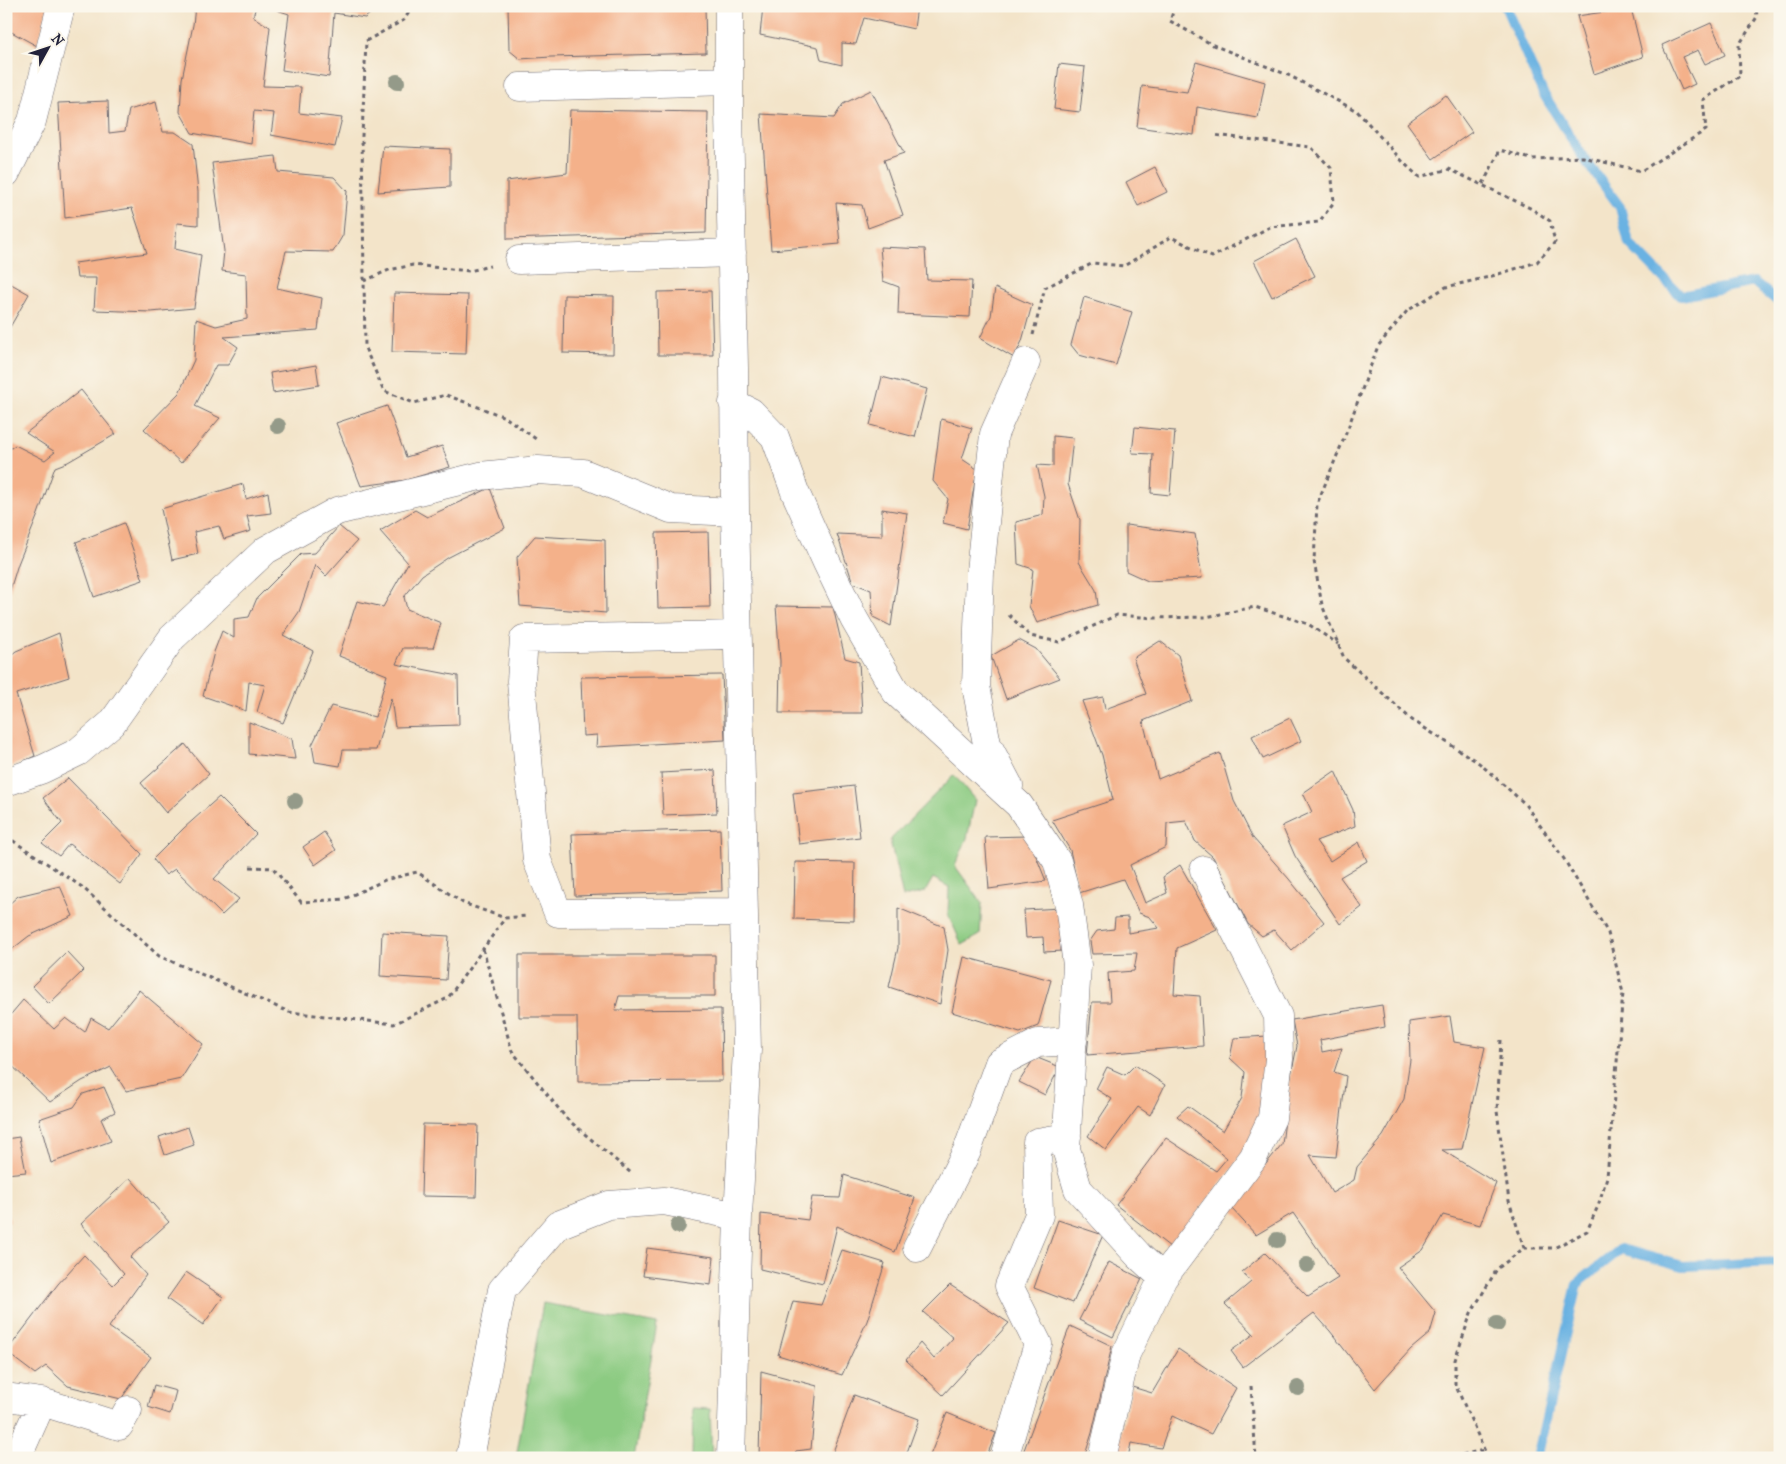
<svg xmlns="http://www.w3.org/2000/svg" width="1786" height="1464" viewBox="0 0 1786 1464" font-family="'IM FELL French Canon',serif">
<rect width="100%" height="100%" fill="#fbf7ec"/>
<filter id="ink" filterUnits="userSpaceOnUse"><feTurbulence type="fractalNoise" baseFrequency=".02" numOctaves="2"/><feDisplacementMap in="SourceGraphic" scale="10" xChannelSelector="R" yChannelSelector="G"/><feConvolveMatrix kernelMatrix="1 2 1 2 8 2 1 2 1" color-interpolation-filters="sRGB"/></filter>
<filter id="wash" filterUnits="userSpaceOnUse"><feTurbulence type="fractalNoise" baseFrequency=".0096" numOctaves="4" result="noise"/><feDisplacementMap in="SourceGraphic" scale="20" xChannelSelector="R" yChannelSelector="G"/><feGaussianBlur stdDeviation="1.12" result="paint"/><feColorMatrix in="noise" values="0 0 0 0 0 0 0 0 0 0 0 0 0 0 0 0 0 1.4 0 .05"/><feComposite in="paint" operator="in"/></filter>
<g filter="url(#wash)">
<rect width="100%" height="100%" fill="#f3e4c9"/>
<path fill="#8ccb82" stroke="#57765e" d="M954 775 975 800 967 838 955 866 982 903 980 935 962 945 948 914 949 887 933 878 925 892 903 897 890 840Z
M543 1303 657 1324 634 1458H516Z
M693 1408 710 1409 712 1458H692Z"/>
<g fill="none" stroke-linecap="round" stroke-linejoin="round">
<path stroke="#6bb2e2" stroke-width="10" d="M1505 6 1543 93 1583 157 1620 207 1629 243 1681 296 1754 282 1780 303
M1537 1458 1577 1284 1621 1249 1683 1266 1780 1262"/>
</g>
<g id="blocks">
<path fill="#f4b18a" d="M6 6H49L37 46 6 29Z
M195 6H256L253 17 270 27 263 86 301 87 299 113 342 118 335 147 271 135 274 113 254 111 251 144 192 133 180 112 182 79 193 25Z
M278 6H379L365 18 334 13 329 77 282 70 289 14 277 10Z
M508 6H705L706 53 551 57 520 59 509 50Z
M763 6H917L914 29 864 18 856 44 842 43V65L821 60 818 47 760 35Z
M1631 8 1643 57 1594 74 1577 16Z
M1711 23 1725 55 1705 64 1698 50 1682 57 1695 84 1682 90 1662 45Z
M1196 62 1265 82 1258 118 1197 107 1194 135 1137 127 1142 86 1187 92Z
M1059 64 1085 67 1080 112 1054 109Z
M871 90 904 153 884 160 903 215 868 228 862 205 836 203 840 244 771 250 761 114 834 118 843 104Z
M1446 95 1472 132 1433 159 1407 123Z
M108 101 109 133 125 131 129 110 156 102 163 132H175L193 144 198 192V225L177 223 175 249 201 255 194 308 151 312 94 310 96 278H77L75 263 147 253 132 208 65 218 58 103Z
M570 110 708 112 706 233 507 239V181L567 173Z
M383 146 450 149V187L378 192Z
M276 156 278 172 334 177 347 191 343 235 333 252 286 251 277 288 322 298 318 330 224 337 238 347 228 365H216L195 406 220 418 181 463 144 429 179 393 194 360 196 319 216 326 247 319 246 274 222 271 224 251 212 163Z
M1155 167 1167 192 1138 206 1126 182Z
M1296 239 1315 276 1272 297 1254 261Z
M880 247 925 249 927 280 972 281 970 317 898 314 899 287 883 281Z
M6 281 29 294 6 334Z
M995 288 1032 305 1022 341 1014 358 980 338 991 316Z
M711 291 713 355H658L657 292Z
M394 293 468 295 466 354 392 352Z
M564 295 614 296 613 354 563 353Z
M1084 297 1132 312 1116 365 1079 355 1071 345Z
M316 365 319 385 273 393 270 373Z
M882 377 927 389 915 437 870 425Z
M81 390 116 434 68 462 55 467 37 517 18 564 6 603V452L15 445 45 460 55 452 26 433Z
M387 406 406 457 442 446 450 467 406 480 361 486 336 423Z
M941 419 972 428 962 459 977 469 967 529 943 523 948 499 933 481Z
M1135 427 1175 431 1170 495 1151 493 1153 454 1132 453Z
M1053 436 1073 438 1068 484 1080 520 1079 562 1096 590 1098 605 1037 623 1029 606 1033 569 1018 564 1016 522 1043 515 1044 496 1037 465 1053 466Z
M243 484 246 499 268 492 271 513 247 516 251 531 224 539 219 526 194 532 198 554 172 560 161 509Z
M490 488 505 528 449 557 422 575 404 597 407 609 441 623 433 648H403L396 664 458 676 459 725 395 727 391 698 376 750H343L340 766 315 762 312 745 331 706 375 717 387 675 339 656 357 601 383 607 408 563 380 531 415 510 427 517Z
M882 509 907 513 891 626 873 617 871 590 853 583 837 534 882 536Z
M124 523 143 580 94 597 76 542Z
M1126 525 1195 534 1202 578 1148 581 1126 571Z
M339 526 357 541 326 576 315 565 299 612 283 635 313 651 283 723 257 712 265 685 249 682 246 711 203 696 214 652 222 631 234 638V619L249 617 257 598 301 554 315 553Z
M708 532 710 607 658 608 656 533Z
M535 536 605 540 606 613 520 606 517 557Z
M776 606 833 607 845 658 859 662 862 713H779L780 661Z
M59 633 69 677 16 694 35 756 6 769V659L16 651Z
M1019 640 1036 649 1060 678 1006 699 991 656Z
M1160 641 1178 655 1192 701 1143 721 1158 779 1220 753 1234 801 1253 838 1289 879 1324 922 1292 950 1274 930 1262 936 1248 924 1213 857 1195 841 1186 821 1167 823 1166 847 1130 865 1145 903 1167 893 1163 877 1180 865 1217 930 1177 948 1174 994 1200 996 1203 1046 1087 1055 1092 1002H1110L1108 973 1134 971 1137 953 1092 954 1090 941 1097 931 1114 929 1115 918 1128 917V933L1159 928 1150 917 1139 913 1123 879 1079 893 1070 850 1052 820 1113 800 1102 755 1082 701 1103 697 1105 709 1146 694 1133 658Z
M722 675 725 740 596 747 597 735 583 736 581 677Z
M1290 718 1301 741 1263 759 1252 736Z
M249 722 292 739 295 759 249 754Z
M185 744 209 774 166 813 141 783Z
M715 770 717 813 663 815 661 773Z
M1335 771 1353 810 1355 826 1316 841 1330 861 1359 842 1367 861 1340 877 1362 907 1340 924 1295 856 1282 826 1312 812 1303 793Z
M68 778 142 854 120 884 69 844 59 856 42 843 62 823 43 798Z
M854 786 860 837 799 844 793 793Z
M219 797 256 834 214 879 239 899 222 915 175 869 166 875 153 859 184 828Z
M720 829 722 891 575 896 572 834Z
M324 832 336 850 315 865 303 847Z
M1028 836 1046 881 989 889 985 837Z
M795 862 855 863 854 921 794 919Z
M60 886 73 916 29 936 6 954V907L18 896Z
M898 908 944 927 948 950 940 1004 889 987 898 948Z
M1061 908 1063 951 1044 952 1043 937 1026 938 1024 910Z
M382 932 449 936 446 980 380 976Z
M67 952 84 970 49 1004 32 986Z
M519 955H715V996H619L615 1010 721 1009 722 1081 578 1082 577 1017H519Z
M964 957 1051 980 1038 1026 1020 1033 952 1012Z
M139 990 203 1044 181 1079 126 1091 111 1067 82 1081 50 1102 6 1060V1020L23 1000 54 1029 66 1018 85 1032 91 1018 108 1028Z
M1382 1005 1385 1027 1320 1040 1322 1052 1342 1048 1334 1072 1346 1076 1336 1157 1310 1155 1332 1193 1354 1180 1357 1167 1383 1136 1404 1099 1410 1060 1409 1022 1450 1016 1454 1042 1485 1047 1462 1149 1442 1150 1496 1183 1480 1225 1443 1215 1423 1250 1398 1267 1436 1313 1430 1333 1411 1349 1375 1389 1330 1331 1314 1313 1243 1367 1231 1351 1254 1334 1225 1304 1251 1282 1242 1272 1265 1253 1308 1297 1338 1278 1293 1213 1256 1235 1231 1208 1282 1144 1290 1081 1297 1046 1292 1020Z
M1268 1036 1265 1078 1257 1129 1233 1168 1170 1247 1116 1205 1166 1138 1216 1171 1227 1158 1177 1116 1188 1106 1223 1131 1242 1098 1245 1072 1230 1058 1234 1038Z
M1035 1057 1060 1067 1045 1095 1019 1082Z
M1135 1065 1165 1085 1150 1115 1138 1107 1106 1150 1088 1136 1112 1099 1096 1089 1107 1067 1125 1075Z
M104 1087 115 1112 101 1119 111 1141 51 1163 39 1119 74 1107 83 1094Z
M423 1124 478 1125 476 1197 421 1196Z
M188 1127 194 1145 165 1155 159 1137Z
M19 1137 26 1172 6 1174V1139Z
M844 1175 915 1198 895 1252 837 1226 823 1284 760 1269 761 1214 808 1220 812 1197 840 1198Z
M130 1178 169 1222 130 1257 146 1275 109 1327 151 1357 121 1399 68 1386 46 1366 35 1374 6 1352 58 1284 84 1255 113 1285 124 1274 81 1224Z
M6 1210H7L10 1222H6Z
M1058 1220 1103 1235 1073 1303 1034 1288Z
M647 1248 714 1257 711 1285 643 1276Z
M842 1250 885 1263 867 1321 842 1375 778 1355 793 1301 821 1305Z
M1109 1262 1142 1279 1113 1337 1079 1320Z
M186 1272 223 1297 203 1325 167 1299Z
M950 1285 1009 1323 943 1395 906 1360 920 1343 934 1359 953 1338 923 1312Z
M1070 1326 1112 1346 1092 1433 1084 1458H1021Z
M1178 1349 1236 1388 1211 1434 1172 1416 1161 1448 1131 1443 1128 1458H1115L1132 1387 1152 1393Z
M761 1371 817 1386 811 1449 796 1451 794 1458H759Z
M154 1385 176 1391 170 1414 148 1407Z
M854 1395 919 1419 905 1458H847L833 1452Z
M947 1413 996 1433 986 1458H929Z"/>
</g>
</g>
<g filter="url(#ink)">
<use href="#blocks" fill-opacity="0" stroke="#6b666d" stroke-width="1"/>
<g fill="none" stroke-linecap="round" stroke-linejoin="round">
<g stroke="#6b666d" stroke-width="29">
<path id="minor" d="M729 6V112L734 368 735 512 747 1050 738 1216 731 1458
M520 87 729 81
M6 173 32 121 61 6
M519 260 732 253
M733 403 751 412 775 437 795 492 827 563 854 619 896 692 1019 805 1057 861 1069 905 1077 965 1066 1149 1078 1189 1139 1256 1163 1278 1126 1354 1102 1458
M737 635 524 639 521 681 537 860 558 913 744 912
M6 782 43 769 78 752 112 723 172 638 266 550 337 511 480 476 538 470 583 473 671 509 735 512
M1009 786 987 744 976 686 980 572 994 434 1026 362
M917 1248 967 1151 999 1063 1038 1043 1073 1041
M1163 1278 1253 1158 1272 1118 1279 1059 1278 1016 1204 870
M6 1397 42 1402 119 1426 128 1410
M17 1458 42 1402
M470 1458 502 1290 558 1225 609 1205 664 1201 738 1216
M1004 1458 1038 1344 1009 1286 1039 1215 1037 1142 1067 1137"/>
</g>
<path stroke="#6b666d" stroke-width="3" stroke-dasharray="4 4" stroke-linecap="butt" d="M413 6 404 20 366 41 362 136 365 348 384 391 414 403 446 395 505 417 536 439
M1175 6 1170 21 1213 45 1288 75 1357 111 1405 164 1419 177 1449 169 1532 209 1550 221 1555 242 1537 262 1489 277 1446 287 1407 311 1378 346 1345 436 1317 504 1314 561 1322 605 1344 658 1412 720 1479 763 1524 803 1564 859 1608 933 1623 993 1607 1177 1598 1206 1587 1231 1554 1248H1524L1497 1269 1471 1313 1455 1360V1384L1488 1458
M1483 184 1500 150 1531 159 1583 157 1641 171 1706 130 1703 100 1740 76 1739 45 1757 17 1756 6
M364 281 389 270 413 265 469 271 490 266
M1033 335 1045 288 1093 263 1124 266 1171 237 1212 257 1270 227 1319 222 1334 202 1331 168 1311 147 1214 135
M1009 615 1030 636 1059 642 1117 615 1154 618 1206 617 1255 607 1308 624 1338 644
M6 836 82 887 159 956 289 1012 394 1024 448 998 505 918 527 916
M250 867 273 868 301 902 344 899 385 880 417 872 463 903 505 918
M483 949 512 1051 567 1119 631 1173
M1501 1040 1497 1111 1509 1201 1524 1248
M1251 1386 1256 1458
M1447 1458 1484 1450"/>
<use href="#minor" stroke="#fff" stroke-width="28"/>
</g>
<g fill="#949a89">
<circle cx="397" cy="82" r="8"/>
<circle cx="278" cy="426" r="8"/>
<circle cx="295" cy="801" r="8"/>
<circle cx="678" cy="1226" r="8"/>
<circle cx="1277" cy="1240" r="8"/>
<circle cx="1307" cy="1265" r="8"/>
<circle cx="1497" cy="1324" r="8"/>
<circle cx="1298" cy="1388" r="8"/>
</g>
</g>
<rect width="1786" height="1464" fill="none" stroke="#fbf7ec" stroke-width="25"/>
<g transform="translate(48 48) rotate(50)" stroke="#fbf7ec" stroke-width="4" paint-order="stroke">
<path d="M0-4L9 19L0 12L-9 19Z" fill="#22223b"/>
<text y="-8" font-size="14" font-weight="bold" text-anchor="middle" fill="#22223b">N</text>
</g>
</svg>
